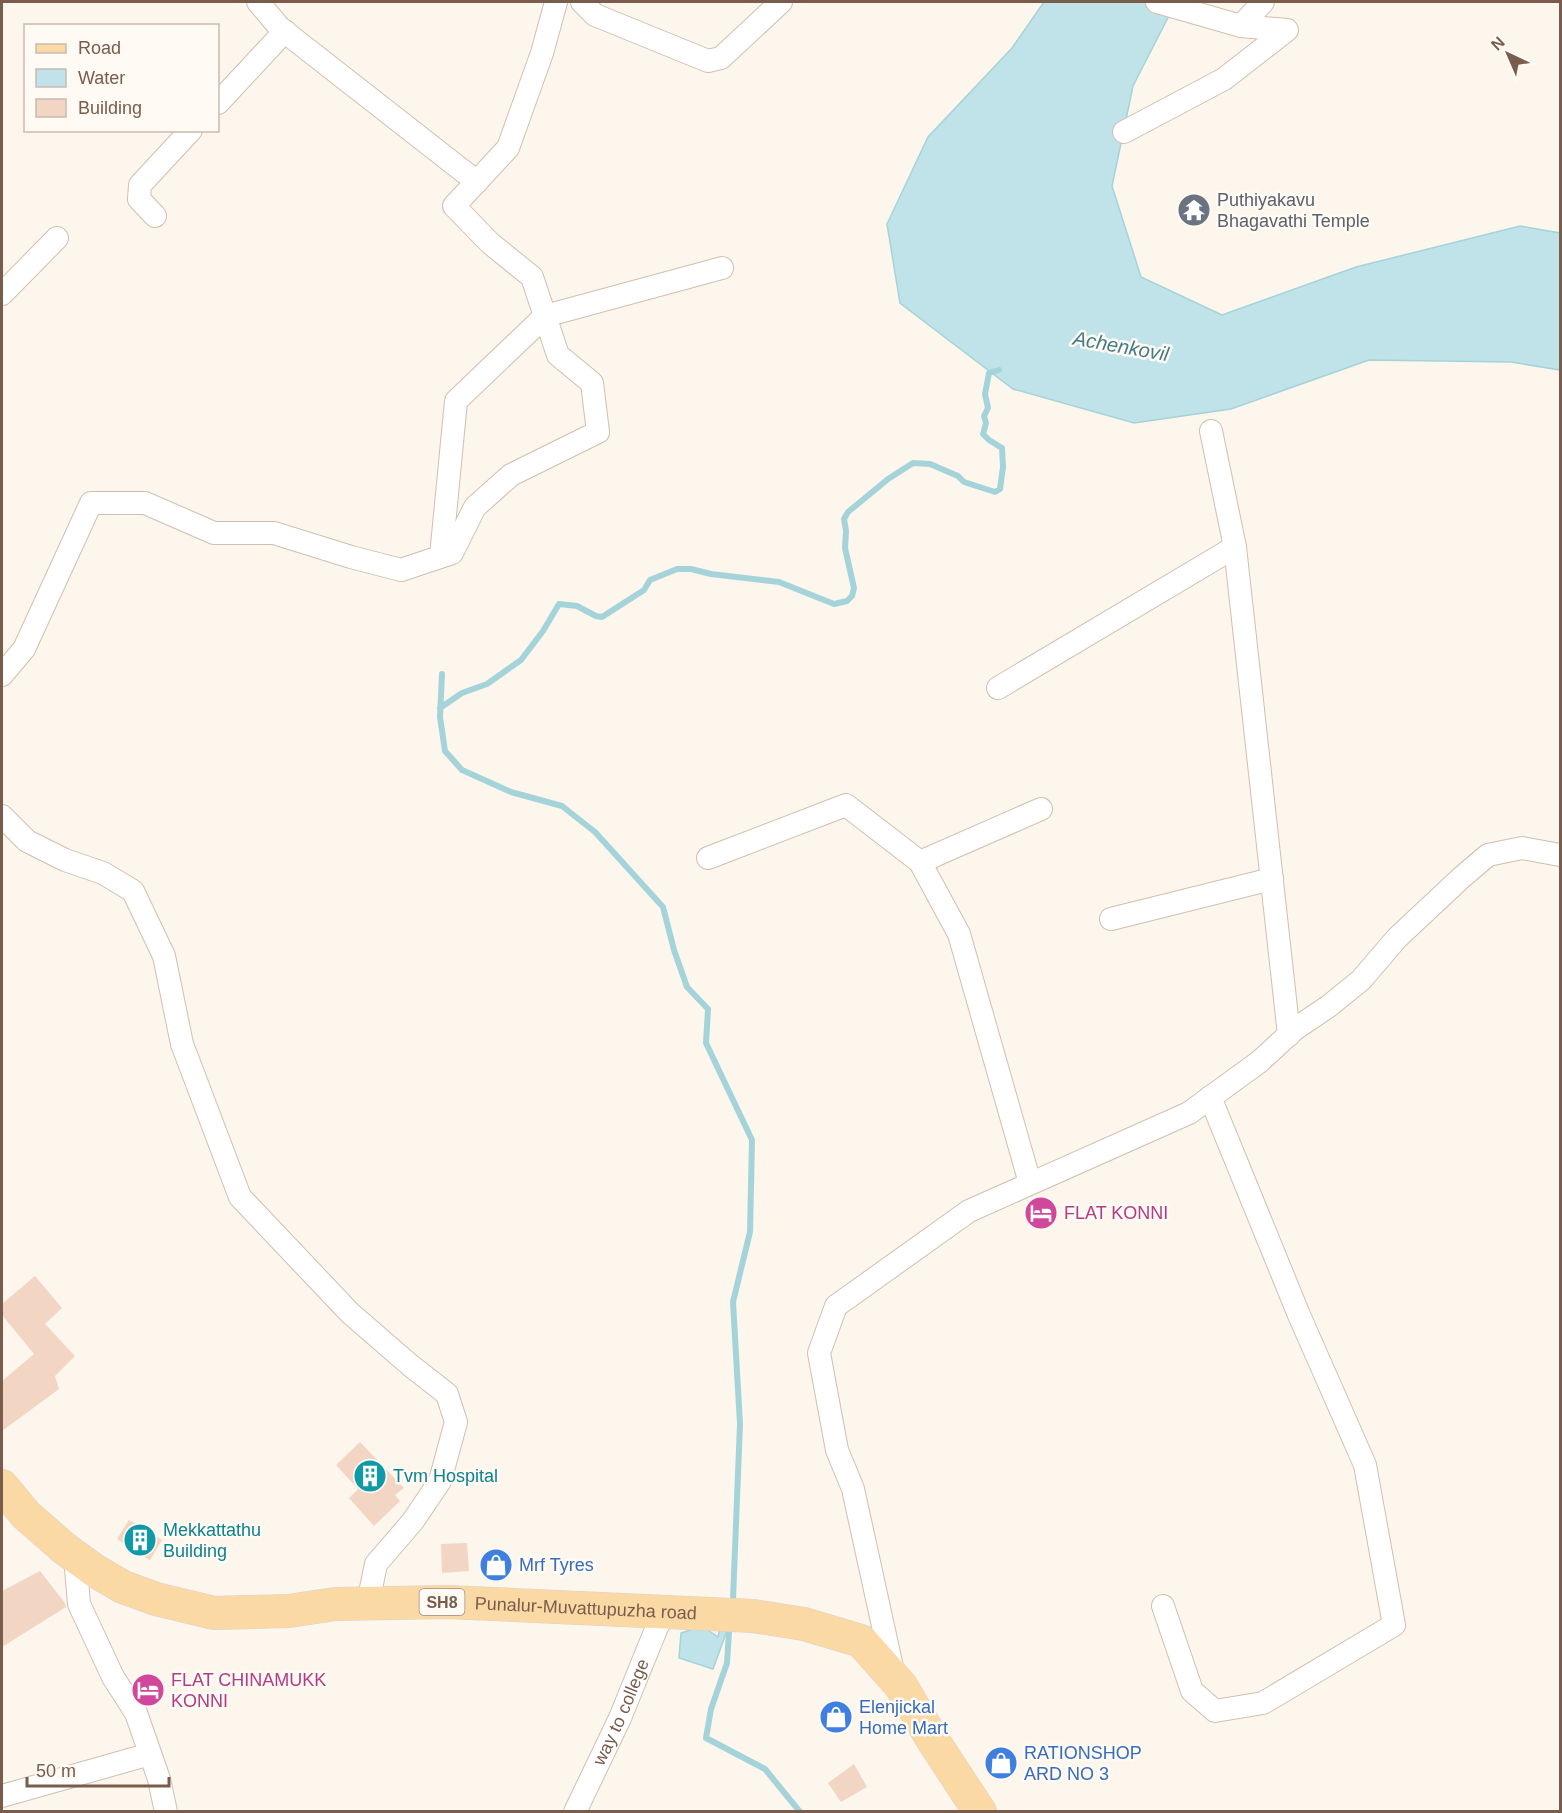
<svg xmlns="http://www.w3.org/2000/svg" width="1562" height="1813" viewBox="0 0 1562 1813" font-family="Helvetica,sans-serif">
<rect width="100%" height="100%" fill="#fdf6ec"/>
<path fill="#bfe3e8" stroke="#a5d3da" stroke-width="1.5" d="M1044 2H1176L1133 86 1112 186 1141 277 1222 315 1356 267 1520 226 1560 233V370L1511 362 1369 360 1231 409 1134 423 1013 389 900 303 887 224 928 137 1012 48Z
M721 1624 728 1628 713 1669 679 1658 681 1633 702 1626 718 1637Z"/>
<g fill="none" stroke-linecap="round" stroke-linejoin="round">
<path stroke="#a5d3da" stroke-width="6" d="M442 674 440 717 445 751 462 770 511 792 562 806 595 832 663 907 674 950 687 987 708 1009 706 1043 752 1140 750 1232 733 1302 740 1424 733 1599
M440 708 462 693 487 684 521 660 543 631 559 604 577 606 596 616 602 617 644 590 650 580 677 569H691L711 574 779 582 834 604 847 601 852 596 854 588 845 548 846 531 844 519 848 512 888 479 913 463 930 464 958 476 964 482 995 492 1000 489 1003 467 1002 448 989 440 983 434 986 423 984 416 988 408 985 394 989 373 999 370
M729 1632 727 1663 711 1709 706 1738 765 1769 800 1812"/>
</g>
<path fill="#f3d5c3" d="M35 1276 62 1308 45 1324 75 1356 55 1376 59 1389 2 1431V1381L34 1354 2 1315V1304Z
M360 1442 404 1488 395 1495 400 1501 374 1526 349 1498 358 1489 336 1465Z
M129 1520 162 1540 150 1560 117 1539Z
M467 1543 469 1571 442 1573 441 1544Z
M40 1571 65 1603 66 1607 2 1647V1591Z
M854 1764 867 1787 841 1802 828 1783Z"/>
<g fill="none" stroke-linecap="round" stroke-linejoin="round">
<g stroke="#d1beb0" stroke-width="24">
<g id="street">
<path d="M258 2 280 28 477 182"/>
<path d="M582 2 595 15 708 61 721 58 781 2"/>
<path d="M1241 26 1263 2"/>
<path d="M218 103 285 31"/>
<path d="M1124 132 1224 79 1287 30 1241 26 1157 2"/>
<path d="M155 216 139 199 140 185 191 130"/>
<path d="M2 294 57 238"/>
<path d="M1211 431 1235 547"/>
<path d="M441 556 456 401 545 316 722 268"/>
<path d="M2 675 24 649 91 503H145L214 533H274L351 557 401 570 452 553 475 507 511 475 598 432 592 383 558 355 532 277 490 243 454 206 508 148 542 53 556 2"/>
<path d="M998 688 1235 547 1289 1035"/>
<path d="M2 816 27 841 65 860 103 873 133 891 164 956 182 1044 240 1197 350 1313 410 1365 447 1394 456 1422 440 1481 413 1521 376 1564 368 1603"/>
<path d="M708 858 846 805 920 862 959 934 1030 1183"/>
<path d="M920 862 1041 809"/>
<path d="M1111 919 1272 879"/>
<path d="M75 1557 79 1604 113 1677 136 1713 159 1779 166 1812"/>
<path d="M1163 1606 1192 1691 1215 1711 1263 1703 1394 1625 1365 1465 1299 1315 1210 1097"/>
<path d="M896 1676 892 1667 853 1489 837 1450 819 1353 836 1306 969 1211 1189 1113 1259 1062 1295 1029 1329 1006 1361 980 1397 938 1461 878 1488 855 1522 848 1560 855"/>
<path d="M2 1796 150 1754"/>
<path id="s1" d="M575 1812 620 1718 657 1627 665 1612"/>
</g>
</g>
<g stroke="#dad1cd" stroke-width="34">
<g id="primary">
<path id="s2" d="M2 1486 26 1515 65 1549 94 1570 123 1587 156 1599 214 1613 289 1611 335 1604 448 1602 753 1616 804 1624 861 1641 901 1686 934 1742 980 1812"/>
</g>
</g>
<use href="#street" stroke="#fff" stroke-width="22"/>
<use href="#primary" stroke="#fbd9a5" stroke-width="33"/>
</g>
<defs>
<g id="temple-disc" transform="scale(1.725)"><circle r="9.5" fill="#6b7280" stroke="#fffaf3"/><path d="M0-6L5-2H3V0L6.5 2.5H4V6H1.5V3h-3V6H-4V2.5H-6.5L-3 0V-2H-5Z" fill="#fff"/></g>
<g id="hotel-disc" transform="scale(1.725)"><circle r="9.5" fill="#d1479c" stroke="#fffaf3"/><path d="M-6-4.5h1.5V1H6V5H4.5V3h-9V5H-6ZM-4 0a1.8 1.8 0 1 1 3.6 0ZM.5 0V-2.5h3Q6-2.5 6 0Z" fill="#fff"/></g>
<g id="building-disc" transform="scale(1.725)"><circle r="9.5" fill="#0f9aa8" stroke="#fffaf3"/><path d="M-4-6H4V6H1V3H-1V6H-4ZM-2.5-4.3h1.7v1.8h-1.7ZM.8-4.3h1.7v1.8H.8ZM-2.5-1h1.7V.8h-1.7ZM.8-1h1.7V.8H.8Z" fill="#fff"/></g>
<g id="shop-disc" transform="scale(1.725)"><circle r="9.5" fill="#3f7fe0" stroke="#fffaf3"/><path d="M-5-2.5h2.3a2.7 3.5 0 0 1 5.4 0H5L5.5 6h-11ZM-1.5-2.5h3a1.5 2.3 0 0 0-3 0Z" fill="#fff"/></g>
</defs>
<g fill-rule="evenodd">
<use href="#temple-disc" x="1194" y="210"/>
<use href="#hotel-disc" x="1041" y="1213"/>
<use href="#building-disc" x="370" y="1476"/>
<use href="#building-disc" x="140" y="1540"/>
<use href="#shop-disc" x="496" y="1565"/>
<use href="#hotel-disc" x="148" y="1690"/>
<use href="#shop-disc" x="836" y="1717"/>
<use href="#shop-disc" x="1001" y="1763"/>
</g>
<g text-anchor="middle" stroke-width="5" stroke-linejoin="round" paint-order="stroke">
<rect fill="#fffaf3" stroke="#a28b7f" stroke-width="1.5" x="419.5" y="1589" width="45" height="26" rx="4.5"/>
<g font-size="16" font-weight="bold" fill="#7a5c4d">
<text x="442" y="1608">SH8</text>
</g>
<g font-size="18" fill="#5b616d" stroke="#fffaf3" text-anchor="start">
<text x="1217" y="206">Puthiyakavu<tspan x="1217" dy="21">Bhagavathi Temple</tspan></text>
</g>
<g font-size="18" fill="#b23c85" stroke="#fffaf3" text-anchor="start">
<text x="1064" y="1219">FLAT KONNI</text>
<text x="171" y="1686">FLAT CHINAMUKK<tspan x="171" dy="21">KONNI</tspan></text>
</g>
<g font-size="18" fill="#0d838f" stroke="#fffaf3" text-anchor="start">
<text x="393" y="1482">Tvm Hospital</text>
<text x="163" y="1536">Mekkattathu<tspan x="163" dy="21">Building</tspan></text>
</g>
<g font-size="18" fill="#366cbe" stroke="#fffaf3" text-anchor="start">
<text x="519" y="1571">Mrf Tyres</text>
<text x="859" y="1713">Elenjickal<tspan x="859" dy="21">Home Mart</tspan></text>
<text x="1024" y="1759">RATIONSHOP<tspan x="1024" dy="21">ARD NO 3</tspan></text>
</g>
<g font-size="18" fill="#7a5c4d" stroke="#fffaf3">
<text dy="6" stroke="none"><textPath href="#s2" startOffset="626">Punalur-Muvattupuzha road</textPath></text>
<text dy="6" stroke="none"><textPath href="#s1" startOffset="110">way to college</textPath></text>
</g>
<g font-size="20" font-style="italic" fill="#437c86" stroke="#fffaf3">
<text transform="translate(1121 346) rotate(10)" y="7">Achenkovil</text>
</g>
</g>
<rect width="1562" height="1813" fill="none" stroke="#7a5c4d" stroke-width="6"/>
<rect x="24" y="24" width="195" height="108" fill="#fffaf3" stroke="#cabbb1" stroke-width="1.5"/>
<rect x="36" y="44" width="30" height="9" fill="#fbd9a5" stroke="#cabbb1" stroke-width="1.5"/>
<text x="78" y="54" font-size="18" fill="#7a5c4d">Road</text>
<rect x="36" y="69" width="30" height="18" fill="#bfe3e8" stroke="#cabbb1" stroke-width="1.5"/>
<text x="78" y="84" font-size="18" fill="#7a5c4d">Water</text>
<rect x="36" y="99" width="30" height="18" fill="#f3d5c3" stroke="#cabbb1" stroke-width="1.5"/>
<text x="78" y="114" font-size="18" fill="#7a5c4d">Building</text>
<g transform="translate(1508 54) rotate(316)" stroke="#fffaf3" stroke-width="4.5" paint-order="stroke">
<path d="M0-4.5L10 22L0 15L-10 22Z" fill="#7a5c4d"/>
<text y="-9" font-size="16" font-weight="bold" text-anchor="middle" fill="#7a5c4d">N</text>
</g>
<path d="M27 1777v9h142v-9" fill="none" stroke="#7a5c4d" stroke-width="3"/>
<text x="36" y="1777" font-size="18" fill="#7a5c4d" stroke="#fffaf3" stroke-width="4.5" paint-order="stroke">50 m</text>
</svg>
